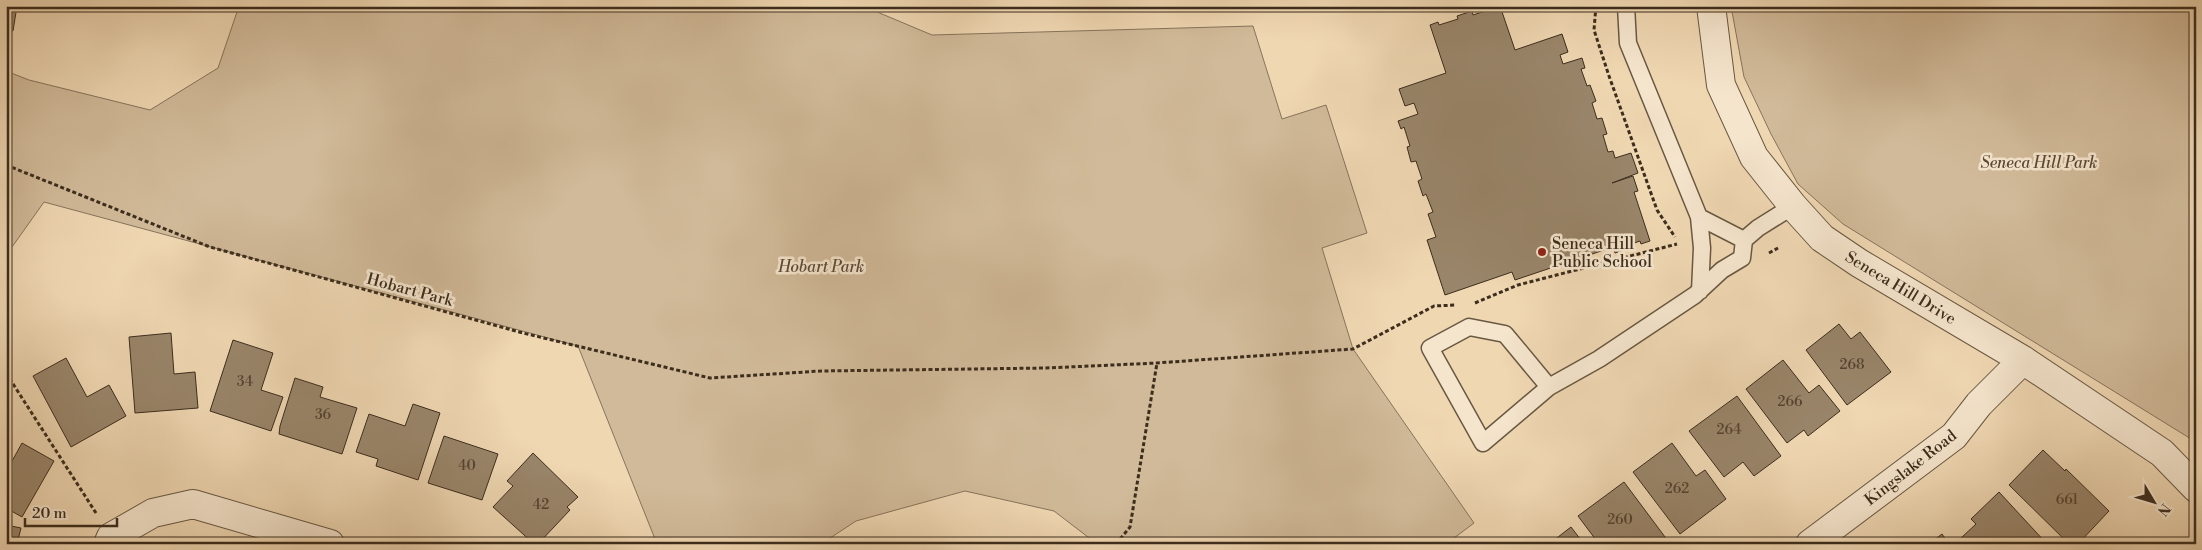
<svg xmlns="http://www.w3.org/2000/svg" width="2202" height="550" viewBox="0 0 2202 550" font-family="'Libre Bodoni',serif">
<rect width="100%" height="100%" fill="#efd7b2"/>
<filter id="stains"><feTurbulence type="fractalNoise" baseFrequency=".004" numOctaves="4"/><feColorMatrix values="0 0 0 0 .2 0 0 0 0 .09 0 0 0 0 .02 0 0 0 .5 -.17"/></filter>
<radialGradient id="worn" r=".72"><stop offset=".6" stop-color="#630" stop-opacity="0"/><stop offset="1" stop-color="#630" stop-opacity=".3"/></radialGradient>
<path fill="#d1ba99" stroke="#86745b" d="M239 6H863L932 35 1253 26 1282 119 1326 105 1367 233 1322 248 1353 349 1474 523 1446 544H1097L1054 511 965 491 856 521 821 544H657L578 346 44 202 12 247 6 246V71L29 80 150 110 218 68Z
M1731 6H2196V442L1843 224 1798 184 1771 134 1744 77Z"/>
<path fill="#99856a" stroke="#3c2d1d" d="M6 6H17L13 31 6 30Z
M1490 6H1500L1515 50 1562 34 1568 52 1560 55 1563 64 1582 58 1585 68 1581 69 1587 86 1590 85 1596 101 1592 103 1597 119 1602 118 1607 134 1603 135 1608 152 1613 151 1615 158 1631 153 1638 173 1612 183 1633 176 1638 191 1634 192 1650 241 1641 244 1640 241 1623 247 1624 250 1615 253 1613 247 1515 280 1512 272 1445 295 1427 240 1436 237 1428 214 1433 212 1426 194 1423 196 1418 181 1422 179 1416 161 1411 162 1407 147 1410 146 1404 127 1401 129 1398 121 1418 114 1414 103 1405 106 1399 89 1446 73 1430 25 1438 22 1439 25 1458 19 1457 16 1472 11 1473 15 1491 9Z
M1839 324 1851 339 1860 332 1891 372 1847 405 1806 350Z
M171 333 174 374 195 372 198 408 135 413 129 337Z
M233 340 273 353 261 390 283 397 271 431 210 411Z
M66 358 87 397 109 385 126 416 71 447 33 376Z
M1783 360 1809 393 1819 385 1840 411 1808 436 1804 430 1787 443 1746 389Z
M295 378 323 387 320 397 357 408 342 454 279 434 280 426Z
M1737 396 1781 456 1754 476 1743 462 1724 477 1689 431Z
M413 404 440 413 418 480 376 466 378 459 356 452 369 414 405 426Z
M444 436 498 454 482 500 428 483Z
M22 443 54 461 22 517 6 508V461L11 463Z
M1672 443 1696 476 1705 470 1726 499 1680 534 1633 472Z
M2043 450 2065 471 2066 469 2109 511 2078 544H2069L2009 485Z
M533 453 578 497 567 507 570 510 538 544H534L493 507 513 486 507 481Z
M1624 482 1668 541 1664 544H1599L1578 516Z
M1999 492 2047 544H1966L1961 538 1976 524 1971 519Z
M6 525 21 528 17 544H6Z
M1571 527 1584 544H1549Z
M1942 534 1949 544H1929Z"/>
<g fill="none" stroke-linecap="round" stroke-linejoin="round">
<g stroke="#695842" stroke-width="19">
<path id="lane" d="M1626 6 1628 43 1699 217 1744 240
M1699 217 1702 248 1700 291
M1549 387 1505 334 1469 327 1430 348 1483 443 1549 387 1599 359 1695 295 1722 270 1742 258 1744 240 1758 228 1793 206"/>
</g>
<g stroke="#695842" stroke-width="30">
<path id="street" d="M1711 6 1721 85 1754 157 1793 206 1822 238 1859 263 2023 360 2162 453 2196 488
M108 544 111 537 153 513 193 504 330 544
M1810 544 1954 436 1979 404 2023 360"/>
</g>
<path stroke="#3c2d1d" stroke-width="3" stroke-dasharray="4 2.5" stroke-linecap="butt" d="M1596 6 1594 30 1609 76 1657 210 1675 237
M6 165 210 247 523 333 710 378 821 371 1046 368 1157 363 1353 349 1434 306 1456 305
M1769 253 1778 248
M1475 303 1518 285 1677 244
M6 373 96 513
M1116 544 1130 527 1157 363"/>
<use href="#lane" stroke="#f5e5cd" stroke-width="16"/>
<use href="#street" stroke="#f5e5cd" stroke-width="28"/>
</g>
<circle fill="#8f2418" stroke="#f5e5cd" stroke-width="2" cx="1542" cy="252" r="5"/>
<g text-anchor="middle" stroke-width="5" stroke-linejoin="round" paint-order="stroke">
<g font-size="14" fill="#534330">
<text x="1852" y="369">268</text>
<text x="245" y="386">34</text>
<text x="1790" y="406">266</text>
<text x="323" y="419">36</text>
<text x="1729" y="434">264</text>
<text x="467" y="470">40</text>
<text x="1677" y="493">262</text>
<text x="2067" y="504">661</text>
<text x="541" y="509">42</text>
<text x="1620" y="524">260</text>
</g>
<g font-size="16" font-style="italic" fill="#5a4936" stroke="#f5e5cd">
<text x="2039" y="168">Seneca Hill Park</text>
<text x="821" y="272">Hobart Park</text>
</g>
<g font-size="16" fill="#3c2d1d" stroke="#f5e5cd" text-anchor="start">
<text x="1552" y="249">Seneca Hill<tspan x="1552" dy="18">Public School</tspan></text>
</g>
<g font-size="16" fill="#3c2d1d" stroke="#f5e5cd">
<text transform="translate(1901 287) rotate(31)" y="6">Seneca Hill Drive</text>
<text transform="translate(410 289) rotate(15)" y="6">Hobart Park</text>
<text transform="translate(1910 467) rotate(-38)" y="6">Kingslake Road</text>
</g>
</g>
<rect width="2202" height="550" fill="none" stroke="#efd7b2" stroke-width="25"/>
<rect x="8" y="8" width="2187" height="535" fill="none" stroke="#3c2d1d" stroke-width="2.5"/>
<rect x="12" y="12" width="2177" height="525" fill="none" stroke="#3c2d1d"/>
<g transform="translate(2154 502) rotate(128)" stroke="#f5e5cd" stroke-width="4" paint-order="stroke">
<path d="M0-4L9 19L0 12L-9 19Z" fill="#3c2d1d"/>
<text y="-8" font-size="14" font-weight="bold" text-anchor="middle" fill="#3c2d1d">N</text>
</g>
<path d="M25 518v8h92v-8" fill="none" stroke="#3c2d1d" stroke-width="2.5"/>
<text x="32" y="518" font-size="15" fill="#3c2d1d" stroke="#f5e5cd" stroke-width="4" paint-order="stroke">20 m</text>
<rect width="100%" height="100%" filter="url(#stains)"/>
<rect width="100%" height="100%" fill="url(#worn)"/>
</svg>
